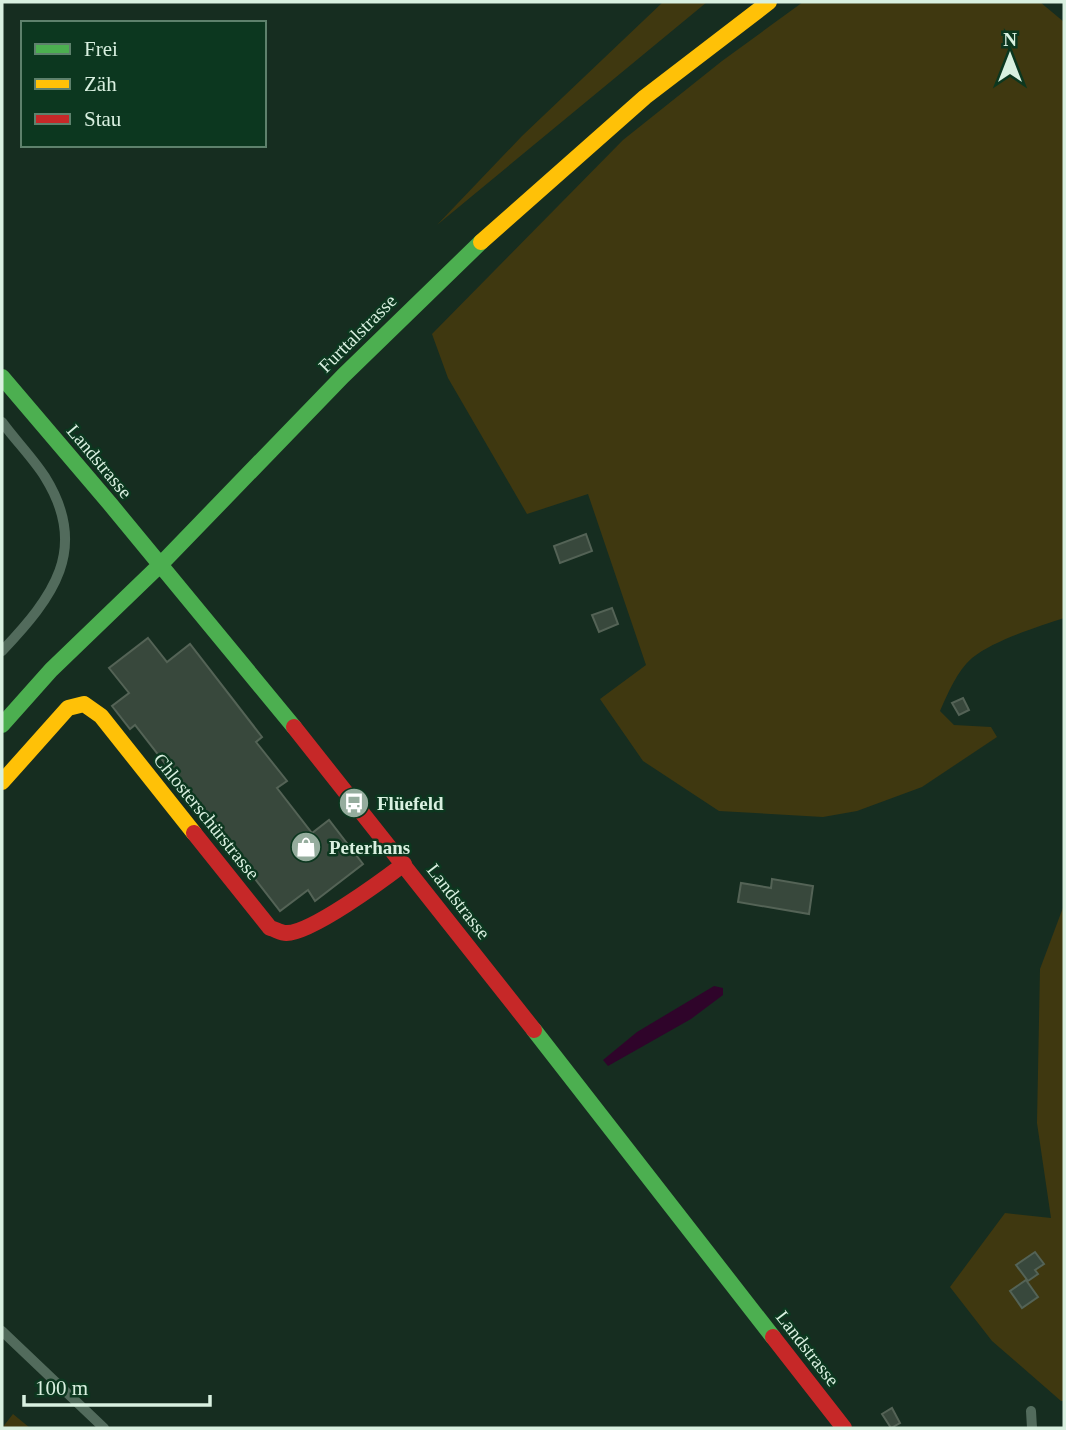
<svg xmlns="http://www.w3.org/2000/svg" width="1066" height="1430" viewBox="0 0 1066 1430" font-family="Georgia,serif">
<rect width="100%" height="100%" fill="#162d20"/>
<path fill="#3f3810" d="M663 2H707L437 225 522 136Z
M803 2H1040L1064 22V618C1037 627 994 640 972 658 957 671 948 693 940 711L954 725 991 727 997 737 922 787 857 811 823 817 719 811 643 761 600 699 646 665 588 494 527 514 448 378 432 334 623 140 722 61Z
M1064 905V1401H1061L992 1341 950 1287 1005 1213 1051 1218 1037 1123 1040 969Z
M13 1414 30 1428H2Z"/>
<path fill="#2f042a" d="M714 986 723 988V995L691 1019 608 1066 603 1060 637 1032Z"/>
<path fill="#38483c" stroke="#546356" stroke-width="2" d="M586 534 592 551 560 563 554 546Z
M612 608 618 624 599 632 592 615Z
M148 638 167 662 190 644 262 737 256 742 287 781 277 788 312 833 329 820 363 864 315 901 308 890 280 911 135 725 130 729 112 706 129 693 109 668Z
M963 698 969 710 959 715 952 703Z
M772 879 813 886 809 914 738 902 741 883 771 888Z
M1035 1252 1044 1264 1035 1270 1038 1274 1028 1281 1016 1265Z
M1026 1280 1038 1297 1022 1308 1010 1291Z
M892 1408 900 1423 891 1428 882 1414Z"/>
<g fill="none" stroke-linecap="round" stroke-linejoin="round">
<path stroke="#526b5c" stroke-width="10" d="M2 422C15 440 33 458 45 477 90 549 53 597 2 651
M2 1331 104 1428
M1031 1411 1032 1428"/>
<path stroke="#4caf50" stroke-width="16" d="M2 377 111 505 294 727
M161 564 343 376 481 242
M2 725 51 670 161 564
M534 1030 773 1337"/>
<path stroke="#ffc107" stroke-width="16" d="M481 242 645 97 769 2
M2 782 68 708 84 704 101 716 194 833"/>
<path stroke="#c62828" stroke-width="16" d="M294 727 534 1030
M194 833 270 928C275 929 281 933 286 933 310 934 383 880 404 864
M773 1337 844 1428"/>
</g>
<defs>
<g id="bus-disc" transform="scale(1.575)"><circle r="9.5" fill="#95ac9d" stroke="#0c371f"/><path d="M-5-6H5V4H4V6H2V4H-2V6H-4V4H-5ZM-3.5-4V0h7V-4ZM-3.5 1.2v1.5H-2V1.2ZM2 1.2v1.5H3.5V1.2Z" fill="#fff"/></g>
<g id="shop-disc" transform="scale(1.575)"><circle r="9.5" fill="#95ac9d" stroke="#0c371f"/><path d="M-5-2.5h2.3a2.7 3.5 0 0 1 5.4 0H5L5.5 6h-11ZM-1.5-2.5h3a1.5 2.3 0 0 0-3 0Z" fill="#fff"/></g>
</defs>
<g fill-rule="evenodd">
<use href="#bus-disc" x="354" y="803"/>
<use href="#shop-disc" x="306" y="847"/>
</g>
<g text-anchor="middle" stroke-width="5" stroke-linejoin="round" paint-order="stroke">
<g font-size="19" fill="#d9f0e0" stroke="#0c371f">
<text transform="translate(357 333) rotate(-45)" y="7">Furttalstrasse</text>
<text transform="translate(100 461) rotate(50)" y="7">Landstrasse</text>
<text transform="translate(207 816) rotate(51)" y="7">Chlosterschürstrasse</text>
<text transform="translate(459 901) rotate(52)" y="7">Landstrasse</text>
<text transform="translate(808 1348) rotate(52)" y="7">Landstrasse</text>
</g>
<g font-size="19" font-weight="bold" fill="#d9f0e0" stroke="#0c371f" text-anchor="start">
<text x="377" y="810">Flüefeld</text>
<text x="329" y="854">Peterhans</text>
</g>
</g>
<rect width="1066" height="1430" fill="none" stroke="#d9f0e0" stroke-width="7"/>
<rect x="21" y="21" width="245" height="126" fill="#0c371f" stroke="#5e816c" stroke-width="2"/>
<rect x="35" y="44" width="35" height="10" fill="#4caf50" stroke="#5e816c" stroke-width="2"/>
<text x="84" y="56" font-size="21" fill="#d9f0e0">Frei</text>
<rect x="35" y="79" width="35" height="10" fill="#ffc107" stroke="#5e816c" stroke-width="2"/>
<text x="84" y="91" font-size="21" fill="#d9f0e0">Zäh</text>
<rect x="35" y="114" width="35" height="10" fill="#c62828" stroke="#5e816c" stroke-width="2"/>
<text x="84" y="126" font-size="21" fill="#d9f0e0">Stau</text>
<g transform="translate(1010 56)" stroke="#0c371f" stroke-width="5" paint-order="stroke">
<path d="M0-5L12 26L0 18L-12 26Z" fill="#d9f0e0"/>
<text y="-10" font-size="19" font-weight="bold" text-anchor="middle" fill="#d9f0e0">N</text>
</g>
<path d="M24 1395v10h186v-10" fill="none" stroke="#d9f0e0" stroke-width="3.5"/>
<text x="35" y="1395" font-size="21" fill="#d9f0e0" stroke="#0c371f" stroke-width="5" paint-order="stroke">100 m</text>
</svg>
